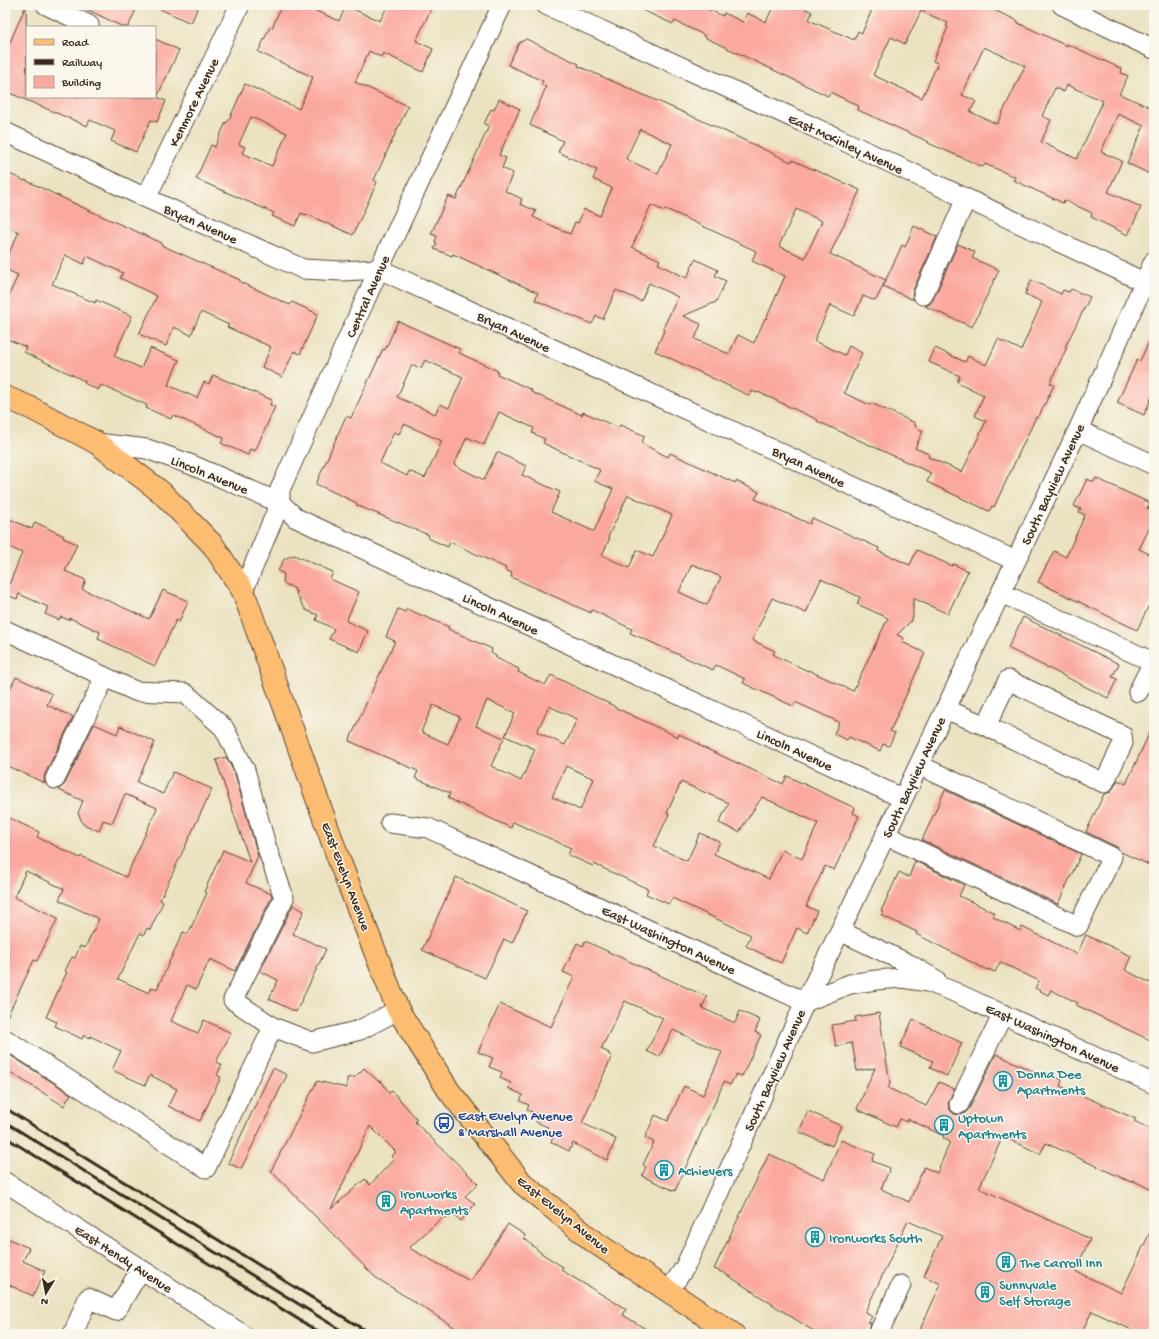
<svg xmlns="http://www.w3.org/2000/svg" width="1159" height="1339" viewBox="0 0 1159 1339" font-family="'Gochi Hand',sans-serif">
<rect width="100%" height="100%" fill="#fbf7ec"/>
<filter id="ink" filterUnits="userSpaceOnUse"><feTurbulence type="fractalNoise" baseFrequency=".025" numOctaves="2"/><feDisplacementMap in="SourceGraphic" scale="8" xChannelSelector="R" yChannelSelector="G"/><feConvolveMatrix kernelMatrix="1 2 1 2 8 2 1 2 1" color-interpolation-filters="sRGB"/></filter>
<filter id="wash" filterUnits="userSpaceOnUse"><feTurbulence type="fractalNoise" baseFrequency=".012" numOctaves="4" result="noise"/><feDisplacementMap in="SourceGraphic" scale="16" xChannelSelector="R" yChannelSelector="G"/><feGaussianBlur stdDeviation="0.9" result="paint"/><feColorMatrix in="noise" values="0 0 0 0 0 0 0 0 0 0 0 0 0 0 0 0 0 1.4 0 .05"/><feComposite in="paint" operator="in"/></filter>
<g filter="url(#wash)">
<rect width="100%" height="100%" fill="#eae2c0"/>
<g id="blocks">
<path fill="#fba89e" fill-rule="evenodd" d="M26 5 27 97H155V39L179 50 157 97 166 101 157 122 151 120 136 152 111 141 115 131 90 120 87 126 5 91V54Z
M78 5H138L128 27H123Z
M151 5H199L191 23Z
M282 5H303L339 21 346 6 380 21 388 5H433L416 41 433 49 423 72 383 53 381 57 369 51 355 82 408 106 374 180 377 182 353 235 306 214V215L301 213 295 226 272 216 274 213 196 179 211 145 215 147 226 122H228L245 84 299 109 313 77 258 52 270 27 272 28ZM251 117 287 133 272 166 242 153 245 147 239 144Z
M631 5H698L723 16 724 13 743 22 747 13 766 22 774 5H797L812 12 809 20 854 40 858 31 862 33 874 5H983L1018 21V23L1067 46V44L1122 69 1121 73 1128 76 1119 94 1152 108 1154 103V176L1127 163 1144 126 1118 114 1101 152 1122 161 1108 192 1141 207 1128 235 1091 217 1092 213 1064 200 1063 203 1013 180 1015 177 985 164 983 167 956 155 928 143 929 142 858 110 859 106 830 92 828 96 704 37V35L675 21 673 24ZM921 11 948 23 946 26 948 27 933 61 938 63 922 98 873 75 891 37 905 44ZM984 47 1025 66 997 124 970 112 976 101 962 95ZM1067 85 1103 101 1077 159 1041 142 1051 120 1042 116 1055 88 1064 92Z
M526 39 579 64 578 66 705 122 791 162 792 160 860 190 830 254 886 280 876 300 874 299 873 300 863 296 854 316 830 305 814 341 845 355 849 346 862 353 844 393 870 405 871 403 915 423 914 424 916 425 915 427 923 431 915 448 929 454 928 457 962 472 986 421 975 416 984 395 957 382 960 376 929 362 935 348 965 362 968 356 986 365 998 339 1021 350 1042 302 1025 294 1031 280 1061 294 1063 290 1069 292 1071 289 1090 297 1065 347H1067L1050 383 1054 385 1038 418 1036 417 994 507 992 506 989 511 927 482 931 473 817 421 818 420 758 392 757 393 752 391 750 396 655 351 665 329 663 328 678 297 649 283 641 301 616 290 603 319 596 316 592 324 535 300 538 293 453 254 452 256 434 249 437 243 435 242 437 236 431 234 448 196 456 199 489 126 484 124 491 109 494 110 499 99 520 109 499 155 506 158 502 168 513 173 505 191 522 199 520 204 536 211 533 217 570 234 575 222 578 223 584 209 600 216 612 188 593 179 597 170 558 152 563 141 530 125 546 87 541 85 543 81 508 65 519 43ZM640 129 672 144 658 174 626 159ZM651 205 664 211 666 209 756 251 752 261 785 276 766 319 765 318 754 343 738 335 729 354 695 339 701 324 683 316 716 302 726 281 715 276 718 270 695 259 687 278 658 264 660 260 632 247ZM796 209 822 221 805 258 779 246Z
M5 172 25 181V180L86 209 162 243 161 245 240 280V282L290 305 292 302 318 314 300 354 294 351 282 377 262 367 271 347 227 327 229 325 201 312 191 335 174 327 166 346 139 334 157 296 120 278 123 273 87 256 84 264 65 255 52 284 95 303 96 300 132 316 114 356 141 368 150 348 179 360 168 385 197 398 204 382 209 384 213 375 272 400 270 405 275 407 255 451 250 449 248 455 221 443 224 438 173 415 171 419 146 408 147 405 101 385 98 390 84 383 85 381 24 352 26 347 5 338V304L18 275 5 269V261L19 232 5 226Z
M914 226 937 237 913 290 912 296 914 300 883 286 902 245 905 247Z
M958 244 975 252 972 258 999 270 972 327 925 306 930 304 933 300Z
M398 321 460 349 459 353 498 371 497 374 532 390 531 392 582 415 583 412 619 428 620 425 645 436 641 443 668 457 670 453 735 483 736 481 759 492 755 499 810 524 812 518 879 548 878 551 910 565 917 550 952 566 953 564 968 571 948 614 913 598V617L911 621 897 635 904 638 902 642 925 653 890 731 895 733 889 746 883 744 880 751 849 737 847 740 834 734 839 722 795 702 793 706 743 683 745 679 716 665 713 670 644 639 630 633 632 629 592 610 591 613 511 577 512 573 505 570 506 568 450 542 448 547 428 538 429 535 356 505 357 503 316 484 346 416 351 418 383 349 385 350ZM425 360 463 377 449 408 440 404 435 414 397 397 412 365 421 368ZM499 412 534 428 532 433 545 439 543 443 600 470 594 481 613 489 594 531H593L551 512 560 492 522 475 526 466 497 452 484 480 454 465 467 437 484 445ZM404 424 442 441 425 478 409 471 407 476 380 463 394 432 399 434ZM628 495 672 515 653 557 637 550 629 568 602 555 610 538 608 537ZM692 564 721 577 707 605 679 592ZM821 579 860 597 857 604 888 618 853 691 808 670V671L778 657 773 654 775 651 752 640 772 598 806 613Z
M1154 331V392L1144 415 1117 403 1137 360 1140 361Z
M1096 478 1150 503 1147 508 1153 510 1150 517 1154 519 1139 549 1154 556V595L1137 630 1038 582 1054 551 1066 557 1085 515 1079 512 1081 509 1074 506 1087 479 1094 482Z
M5 517 32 529 35 522 64 536 63 538 77 544 65 571 86 580 82 589 149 619 163 590 188 601 179 622 176 620 155 666 98 639 100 632 70 618 69 620 61 617 59 620 45 614 48 607 19 594 17 599 5 594 22 553 5 545Z
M294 555 333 572 330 579 359 592 346 621 368 631 359 652 329 639 334 629 316 620 318 615 306 610 296 594 297 592 294 591 295 589 283 583 284 574 278 571 284 559Z
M398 609 405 612 407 609 449 627 448 629 492 649 491 653 496 656V658L519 669 518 672 545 685 551 675 614 706V707L678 737 679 734 699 744 698 745 783 784 787 776 855 808 853 813 859 816 834 870 825 866 806 906 817 911 807 933 797 928 781 963 746 946 751 935 672 898 669 904 646 894 648 889 594 864 593 866 568 855 571 848 513 822 511 828 448 798 450 793 415 778 418 771 349 741 395 641 386 637ZM487 700 515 713 505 736 535 749 521 781 491 766 504 738 476 726ZM433 705 460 717 448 744 421 732ZM549 706 577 719 565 745 537 732ZM566 766 594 779 580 810 552 797ZM681 782 729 803 719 823 739 832 762 797 818 823 802 859 782 850 769 879 714 854 720 842 700 833 687 861 654 846 669 814 667 813Z
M1023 617 1119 664 1112 677 1117 679 1108 698 1008 648Z
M16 677 52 694 47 705 73 717 45 774 44 779 45 783 5 765V699Z
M1154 723V867L1121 852 1117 847 1086 832 1104 794 1111 792 1118 780 1126 784Z
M94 724 117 734 120 726 155 742 137 782 163 794 173 772 212 789 160 900 163 902 150 930 147 928 144 935 140 933 118 979 149 993 152 987 157 989 183 932 188 934 207 893 204 892 223 850 250 862 216 760 226 757 235 774 258 856 246 883 271 894 272 897 235 971 210 959 196 989 187 985 171 1021 198 1033 204 1020 231 1033 216 1062 222 1065 217 1075 221 1077 200 1121 168 1106 177 1089 150 1075 145 1085 112 1070 121 1051 90 1036V1038L84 1035 82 1039 55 1026 57 1022 46 1017 67 972 65 971 72 957 75 958 80 946 85 948 99 919 59 900 64 889 26 871 14 897 58 918 37 961 34 960 5 1021V816L39 832 37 837 80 858 81 856 126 877 157 808 125 794 112 823 103 820 99 831 83 824 78 813 83 801 59 790V789L65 784Z
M945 790 1081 854 1058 904 922 840Z
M915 861 964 885 959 896 995 913 993 917 1020 931 1022 927 1077 954 1086 935 1131 956 1125 970 1154 985V1042L1076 1005 1078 1003 1051 990 1048 995 1035 988 1039 981 1000 962 995 972 988 969 987 970 916 934 917 932 881 915 883 912 881 911 899 872 909 877Z
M456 877 527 911 512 943 504 939 485 978 422 950Z
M293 905 304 911 293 934 326 949 296 1012 269 999 278 980 260 971Z
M585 941 707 997 702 1008 735 1023 740 1011 760 1020 755 1032 761 1035 742 1076 736 1074 730 1085 724 1082 675 1191 642 1176 646 1167 643 1165 654 1142 645 1138 655 1115 668 1121 684 1086 703 1095 722 1052 673 1030 659 1057 647 1051 663 1018 625 1001 601 1049 609 1053 608 1054 612 1056 582 1123 616 1139 607 1160 573 1143 569 1151 551 1142 554 1136 545 1132 548 1127 536 1122 539 1115 527 1110 529 1105 520 1101 523 1095 508 1088 511 1083 500 1078 502 1072 489 1067 493 1058 478 1052 500 1004 551 1027 574 977 563 972 577 943 583 946Z
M879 1013 890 1084 888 1088 926 1106 939 1082 954 1089 948 1104 950 1110 954 1114 959 1115 965 1113 969 1109 996 1054 1045 1077 1047 1073 1062 1080 1060 1086 1136 1119 1134 1121 1154 1131V1191L1132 1180 1131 1182 1046 1143 1040 1154 1003 1136 979 1188 1090 1239 1075 1271 1121 1293 1154 1224V1320L1148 1334H1140L1092 1311 1081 1334H918L941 1284 924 1276 942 1236 908 1221 865 1312 872 1317 868 1322 871 1323 867 1334H818L724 1273 714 1269 769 1154 824 1179 841 1140 875 1154 872 1161 890 1168 881 1189 909 1202 924 1167 937 1173 950 1142 943 1138 944 1136 908 1119 907 1122 900 1119 896 1127 857 1109 875 1068 857 1071 852 1043 836 1046 832 1025 856 1021 855 1017Z
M913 1019 962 1043 947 1076 930 1068 933 1061 900 1047Z
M5 1052 71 1094 64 1106 5 1069Z
M273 1068 287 1075 241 1169 228 1163Z
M364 1068 378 1081 382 1082 389 1093 392 1091 417 1119 415 1122 478 1184 465 1196 475 1204 461 1221 451 1213 445 1218 444 1216 409 1248 470 1281 508 1224 525 1235 524 1238 541 1253 563 1267 561 1270 626 1309 623 1315 654 1334H465L375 1277 271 1171 317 1081 347 1088V1078L355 1077ZM370 1126 396 1152 391 1156 394 1159 370 1185 365 1179 331 1209Z
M808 1111 841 1126 832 1146 799 1132Z
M5 1237 29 1248 23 1261 45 1271 33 1296 5 1283Z"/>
</g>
</g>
<g filter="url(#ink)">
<use href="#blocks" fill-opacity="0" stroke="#554636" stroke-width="1"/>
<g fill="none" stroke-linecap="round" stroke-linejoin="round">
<g stroke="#554636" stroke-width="21">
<path id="minor" d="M46 5 89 25
M546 5 846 142 1144 282
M1062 5 1154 49
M5 132 146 198 303 269 342 271 379 269 1016 561
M146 198 240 5
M923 295 966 199
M1078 430 1154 465
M97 443 147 449 192 465 280 503 296 518 902 798
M243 591 280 503V489L283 483 379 269 502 5
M1001 593 1153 662
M5 630 135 691 185 693 224 728 245 770 266 845 284 898 233 1000 273 1027 312 1042 360 1030 398 1010
M1138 692 1154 660
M945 709 986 726 1104 783 1123 743 1122 735 1008 680 986 726
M55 779 105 677
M390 823 428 828 805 1002 850 984 876 980 902 978 928 982 952 991 1154 1084
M885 835 1078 926 1112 857 919 765
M840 931 909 964 936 980
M5 1039 206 1168 273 1027
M959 1104 1003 1014
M5 1182 242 1334
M669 1291 685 1267 805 1002 840 931 1078 430 1154 261
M73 1334 88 1298 116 1311 141 1269
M878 1334 901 1285"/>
</g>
<g stroke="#554636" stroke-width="24">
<path id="major" d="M5 397 31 408 97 443 161 492 213 545 243 591 339 860 398 1010 449 1091 522 1183 593 1241 733 1334"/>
</g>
<use href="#minor" stroke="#fff" stroke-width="19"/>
<use href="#major" stroke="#fcbd6f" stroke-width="22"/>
<path stroke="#3b2a1e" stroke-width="3" d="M5 1108 103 1169 371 1334
M5 1122 347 1334
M5 1137 322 1334"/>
</g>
</g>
<defs>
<g id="building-ring" transform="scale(1)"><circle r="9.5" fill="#fbf7ec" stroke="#0f9aa8" stroke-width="1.5"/><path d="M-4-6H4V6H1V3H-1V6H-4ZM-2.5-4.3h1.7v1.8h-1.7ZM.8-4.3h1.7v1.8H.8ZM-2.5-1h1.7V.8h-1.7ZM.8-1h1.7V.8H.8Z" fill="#0f9aa8"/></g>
<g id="bus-ring" transform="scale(1)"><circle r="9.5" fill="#fbf7ec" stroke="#1a4fb4" stroke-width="1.5"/><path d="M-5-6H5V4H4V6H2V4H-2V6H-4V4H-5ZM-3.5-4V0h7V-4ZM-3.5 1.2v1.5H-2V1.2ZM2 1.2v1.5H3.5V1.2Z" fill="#1a4fb4"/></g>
</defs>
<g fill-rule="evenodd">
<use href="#building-ring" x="1003" y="1081"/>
<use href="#bus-ring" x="444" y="1123"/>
<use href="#building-ring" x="944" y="1125"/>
<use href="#building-ring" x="664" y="1170"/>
<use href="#building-ring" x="386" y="1201"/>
<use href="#building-ring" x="815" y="1237"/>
<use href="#building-ring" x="1006" y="1262"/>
<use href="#building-ring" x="985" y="1292"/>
</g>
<g text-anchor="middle" stroke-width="3" stroke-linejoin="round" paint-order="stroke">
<g font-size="14" fill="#3b2a1e" stroke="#fbf7ec">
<text transform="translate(193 102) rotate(-64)" y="5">Kenmore Avenue</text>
<text transform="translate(846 143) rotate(25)" y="5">East McKinley Avenue</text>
<text transform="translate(201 223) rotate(24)" y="5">Bryan Avenue</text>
<text transform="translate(367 296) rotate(-66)" y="5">Central Avenue</text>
<text transform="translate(514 331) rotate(25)" y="5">Bryan Avenue</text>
<text transform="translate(809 466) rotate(25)" y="5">Bryan Avenue</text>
<text transform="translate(210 474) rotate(22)" y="5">Lincoln Avenue</text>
<text transform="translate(1052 484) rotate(-65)" y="5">South Bayview Avenue</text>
<text transform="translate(501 613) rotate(25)" y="5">Lincoln Avenue</text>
<text transform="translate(795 749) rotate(25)" y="5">Lincoln Avenue</text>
<text transform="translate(913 777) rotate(-65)" y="5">South Bayview Avenue</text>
<text transform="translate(347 876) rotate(69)" y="5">East Evelyn Avenue</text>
<text transform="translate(669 939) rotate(25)" y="5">East Washington Avenue</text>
<text transform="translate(1053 1037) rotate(25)" y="5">East Washington Avenue</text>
<text transform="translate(774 1070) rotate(-66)" y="5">South Bayview Avenue</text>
<text transform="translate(564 1214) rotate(39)" y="5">East Evelyn Avenue</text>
<text transform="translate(124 1258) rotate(33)" y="5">East Hendy Avenue</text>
</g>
<g font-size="14" fill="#0d838f" stroke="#fbf7ec" text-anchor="start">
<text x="1017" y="1078">Donna Dee<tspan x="1017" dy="16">Apartments</tspan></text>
<text x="958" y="1122">Uptown<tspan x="958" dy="16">Apartments</tspan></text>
<text x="678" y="1175">Achievers</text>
<text x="400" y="1198">Ironworks<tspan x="400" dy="16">Apartments</tspan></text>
<text x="829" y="1242">Ironworks South</text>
<text x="1020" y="1267">The Carroll Inn</text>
<text x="999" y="1289">Sunnyvale<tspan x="999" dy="16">Self Storage</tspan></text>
</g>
<g font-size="14" fill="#164399" stroke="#fbf7ec" text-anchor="start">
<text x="458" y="1120">East Evelyn Avenue<tspan x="458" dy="16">&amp; Marshall Avenue</tspan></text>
</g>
</g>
<rect width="1159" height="1339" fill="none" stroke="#fbf7ec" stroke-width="20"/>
<rect x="26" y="26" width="130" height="72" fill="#fbf7ec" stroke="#aea59a"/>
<rect x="34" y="39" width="20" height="6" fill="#fcbd6f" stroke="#aea59a"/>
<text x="62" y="46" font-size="12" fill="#3b2a1e">Road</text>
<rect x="34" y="59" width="20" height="6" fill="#3b2a1e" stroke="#aea59a"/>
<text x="62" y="66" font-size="12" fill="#3b2a1e">Railway</text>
<rect x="34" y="76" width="20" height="12" fill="#fba89e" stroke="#aea59a"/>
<text x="62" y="86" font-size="12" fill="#3b2a1e">Building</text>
<g transform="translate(46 1293) rotate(190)" stroke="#fbf7ec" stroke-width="3" paint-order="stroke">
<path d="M0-3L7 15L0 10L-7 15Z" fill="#3b2a1e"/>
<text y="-6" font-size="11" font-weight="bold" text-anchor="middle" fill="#3b2a1e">N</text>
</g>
</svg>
